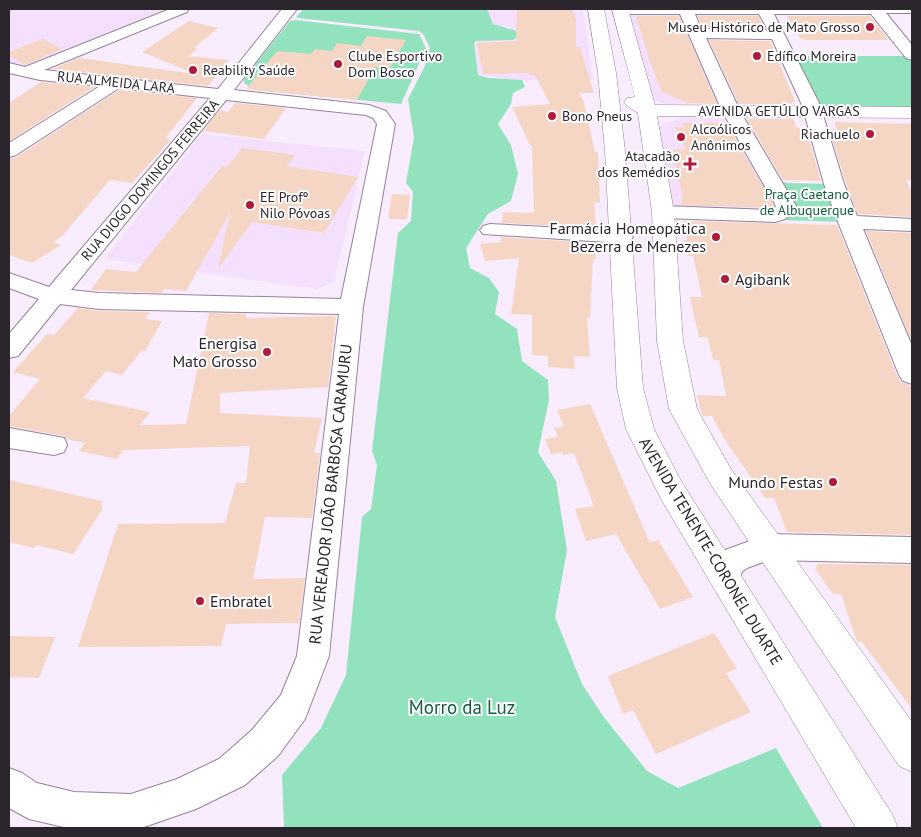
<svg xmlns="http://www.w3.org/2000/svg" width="921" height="837" viewBox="0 0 921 837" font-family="'PT Sans',sans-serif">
<rect width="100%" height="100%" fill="#f9ecfe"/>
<path fill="#f4e0fd" d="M9 9H174L22 69 9 63Z
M487 9H583L593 80H513L478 75 474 43 512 28 493 24Z
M623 12H682L719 106H671L654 100 647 95Z
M689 12H754L765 32H697Z
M721 115 779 207 774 211 666 210 657 128 665 123 682 118Z
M202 134 365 151 334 282 317 289 105 259Z"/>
<path fill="#92e3bd" d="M304 9H487L493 24 517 31V37L513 40 476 41 474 43 478 75 488 78 522 80 525 87 513 93 511 104 498 124 511 145 518 174 511 201 488 214 466 248 470 268 489 278 499 292 495 314 517 329 522 361 548 380 549 400 538 452 556 481 567 550 555 617 582 684 603 716 647 771 678 788 776 748 823 828H284L282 775 321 728 346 675 362 517 371 509 377 465 372 451 398 233 411 221 413 192 406 183 414 137 408 99 424 68 430 48 423 34 419 31 298 18 296 17Z
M295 20 419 34 426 48 401 104 255 90 244 83V79L290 21Z
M793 56H910L912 59V109L816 107Z
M775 180 788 183 834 184 848 222 777 220 780 215Z"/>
<path fill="#f5d6c5" d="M517 9H572L576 19V47H580L594 93H579L584 102 595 152H598L600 203 594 202 596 228 502 223 503 212 534 213 532 145H530L512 107 550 104 535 75H530L529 73 483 74 477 43 516 41Z
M636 16H679L717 104 688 103 662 92 650 62Z
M698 16H758L765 28 702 27Z
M787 16H870L889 40H806L800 38Z
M189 21 218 28 194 48 198 49 188 56 229 60 208 86 52 69 79 58 188 73V71L142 52Z
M367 36 406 40 389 69 375 67 357 100 246 89 277 51 311 54 315 49 332 51 337 43 361 46Z
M43 39 62 49 25 65 9 55V52Z
M709 40 770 41 795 101 790 104H739Z
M41 82 94 87 9 141V103Z
M119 90 197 98 166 137 170 141 132 183 110 180 62 236 53 242 61 245 32 263 9 255V159L17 157Z
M235 103 286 108 264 139 203 131 220 110 228 112Z
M747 119H793L797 128H806L821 181 783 180Z
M834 122 912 124V180H906L912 193V217L858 214 846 183 829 129 837 130Z
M683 123H726L774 206 772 208 681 205 682 192 672 150 685 149 675 127H684Z
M242 148 295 155 287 166 358 177 324 233 252 222 218 269 230 213 186 291 164 289 161 293 91 290 106 269 136 272 222 166 227 167Z
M392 194 410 195 407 219H388Z
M683 221 837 225 897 376 902 383 912 386V535L787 532 774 498H765L725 440 712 416H703L701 412 697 395 726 396 719 360H713L708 338 699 337 690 297H702L693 256H688L684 240H687Z
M866 231 912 233V342Z
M501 237 595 243 596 259H593L590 318H587L590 357 574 356 575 369 548 367V356L532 355V315L511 314 519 258 485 261 480 244 501 242Z
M78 308 99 311 150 312 145 319 162 321 145 351 142 350 122 375 106 371 83 398 150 412 140 425 186 424 209 313 246 314V318L336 316 328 387 220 393V413L322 418 314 453H320L312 518 265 517 253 579 305 578 299 623 226 624 221 646 78 647 118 524 225 523 236 483H246L250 446 123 450 117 459 79 451 85 443 67 439 64 436 9 426V416L40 379 13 372 47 334 54 335Z
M590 404 650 543 658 540 693 597 660 609 616 534 586 541 575 509 594 506 574 453 563 455 562 452 551 454 545 439 558 437 554 428 564 427 557 410Z
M9 480 102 501V510L73 554 36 545 34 548 9 542Z
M818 564 912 565V709L862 642H857L841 594H833L815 569Z
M714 633 737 669 726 673 751 712 656 754 633 710 623 714 608 676Z
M9 636 55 637 39 678 9 677Z"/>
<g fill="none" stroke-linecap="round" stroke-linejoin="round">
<g stroke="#938498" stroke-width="2">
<path id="minor" d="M170 9H189L187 12 44 70 218 89 282 9H297L234 90 369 105 386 111 395 124 363 307 329 656 305 719 278 756 245 785 196 809 141 828H68L29 819 9 808V768L22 773 37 783 74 792 131 794 177 779 219 759 252 730 281 695 297 656 339 314 99 309 60 304 18 356 9 358V334L39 299 9 288V273L49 287 210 98 119 88 16 155 9 157V143L100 86 40 80 9 73V63L25 67ZM226 100 366 115 373 118 377 124 341 299 99 293 71 290Z
M614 9H912V13H886L912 45V60L906 58 871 14H774L820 105 844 184 857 216 912 219V231L863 229 912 346V384L903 381 899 375 838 222 824 184 802 105 772 39 706 38 740 111 796 206C791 217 787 219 775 222L663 218 656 216 653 212 656 208 663 206 773 210 776 206 722 111 680 14H620L615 13ZM695 14H759L768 30 701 29Z
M490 224 622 231 629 232 633 237 629 242 622 243 483 234 480 230 483 226Z
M9 428 64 438 67 445 64 452 54 455 9 448Z
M769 534 912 537V563L769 560 747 568 742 572 736 587 725 591 714 587 710 577 719 555 725 550Z"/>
</g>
<g stroke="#938498" stroke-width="1">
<path id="major" d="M588 9H604L616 73 625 151 643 388 654 429 681 481 892 814 898 828H856L661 499 626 429 617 388 605 151 598 73Z
M612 9H628L655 105 912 107V118L657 116 674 212 683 341 697 409 731 469 912 722V772L899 766 711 485 669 409 657 341 652 212 638 113 627 106 624 102 627 98 635 97Z"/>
</g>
<use href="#minor" fill="#fff" fill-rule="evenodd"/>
<use href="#major" fill="#fff" fill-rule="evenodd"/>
</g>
<g fill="#ae1a39" stroke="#fff" stroke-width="2">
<circle cx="870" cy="27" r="5"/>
<circle cx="757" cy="56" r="5"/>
<circle cx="338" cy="64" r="5"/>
<circle cx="193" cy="70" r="5"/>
<circle cx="552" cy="116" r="5"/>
<circle cx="870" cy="134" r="5"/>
<circle cx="681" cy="137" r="5"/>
<path d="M687.5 156.5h5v5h5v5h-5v5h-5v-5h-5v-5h5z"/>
<circle cx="250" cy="205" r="5"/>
<circle cx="716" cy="237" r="5"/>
<circle cx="725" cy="279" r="5"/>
<circle cx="267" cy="352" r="5"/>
<circle cx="833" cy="482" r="5"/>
<circle cx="200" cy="601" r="5"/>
</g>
<g text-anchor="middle" stroke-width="4" stroke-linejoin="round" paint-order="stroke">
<g font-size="14" fill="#2b252e" stroke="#fff" text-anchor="start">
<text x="860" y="32" text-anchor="end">Museu Histórico de Mato Grosso</text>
<text x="348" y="61">Clube Esportivo<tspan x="348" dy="16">Dom Bosco</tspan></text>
<text x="767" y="61">Edífico Moreira</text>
<text x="203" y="75">Reability Saúde</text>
<text x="562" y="121">Bono Pneus</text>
<text x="691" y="134">Alcoólicos<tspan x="691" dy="16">Anônimos</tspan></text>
<text x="860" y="139" text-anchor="end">Riachuelo</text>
<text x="680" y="161" text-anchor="end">Atacadão<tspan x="680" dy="16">dos Remédios</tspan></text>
<text x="260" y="202">EE Profº<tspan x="260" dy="16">Nilo Póvoas</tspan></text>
</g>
<g font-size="14" fill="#2b252e" stroke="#fff">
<text transform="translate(116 82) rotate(6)" y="5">RUA ALMEIDA LARA</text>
<text x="779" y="116">AVENIDA GETÚLIO VARGAS</text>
<text transform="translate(150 180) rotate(-50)" y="5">RUA DIOGO DOMINGOS FERREIRA</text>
</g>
<g font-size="14" fill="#175b41" stroke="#fff">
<text x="807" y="199">Praça Caetano<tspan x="807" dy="16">de Albuquerque</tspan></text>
</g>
<g font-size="16" fill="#2b252e" stroke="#fff" text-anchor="end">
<text x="706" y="234">Farmácia Homeopática<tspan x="706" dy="18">Bezerra de Menezes</tspan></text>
<text x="735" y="285" text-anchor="start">Agibank</text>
<text x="257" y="349">Energisa<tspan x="257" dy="18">Mato Grosso</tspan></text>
<text x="823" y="488">Mundo Festas</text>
<text x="210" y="607" text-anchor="start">Embratel</text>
</g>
<g font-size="16" fill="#2b252e" stroke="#fff">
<text transform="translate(330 494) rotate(-84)" y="6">RUA VEREADOR JOÃO BARBOSA CARAMURU</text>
<text transform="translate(711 551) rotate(59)" y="6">AVENIDA TENENTE-CORONEL DUARTE</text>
</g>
<g font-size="19" fill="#175b41" stroke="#fff">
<text x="462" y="714">Morro da Luz</text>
</g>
</g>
<rect width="921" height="837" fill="none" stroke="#2b252e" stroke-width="20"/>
</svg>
